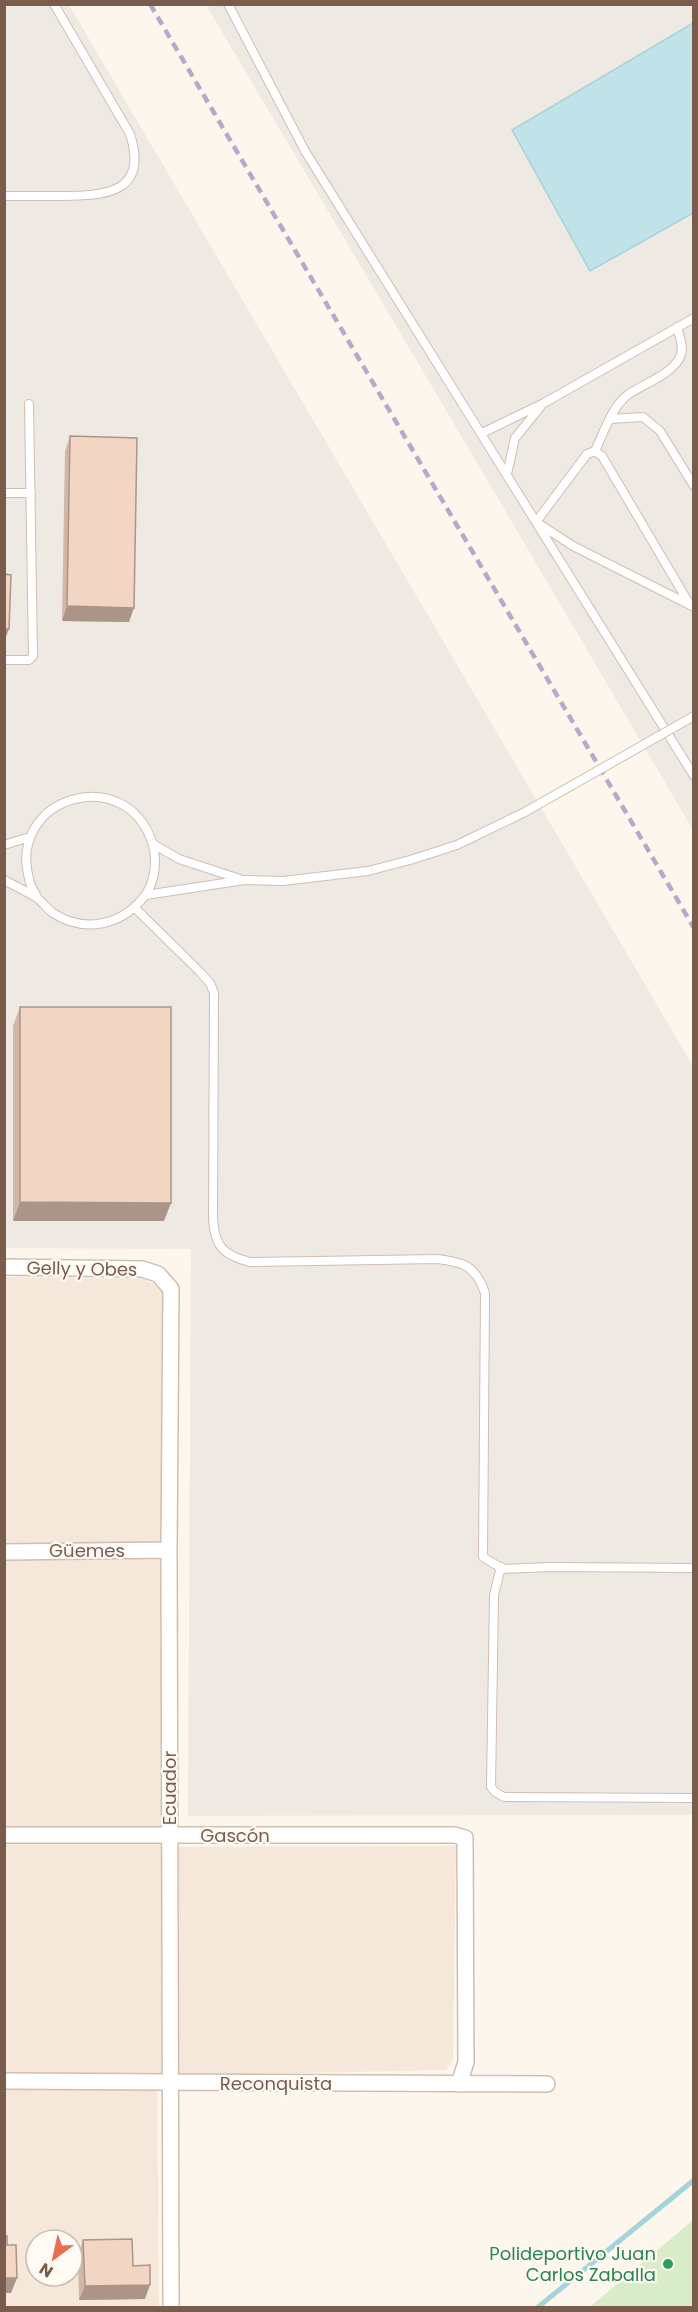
<svg xmlns="http://www.w3.org/2000/svg" width="698" height="2312" viewBox="0 0 698 2312" font-family="Poppins,sans-serif">
<rect width="100%" height="100%" fill="#fdf6ec"/>
<path fill="#f5e8da" fill-rule="evenodd" d="M5 1277 146 1279 164 1292 161 1847 456 1846 453 2060 446 2070 157 2076 159 2307 5 2308ZM36 2240H72V2276H36Z"/>
<path fill="#efe9e4" d="M5 5H69L693 1066V1815L188 1816 191 1249 5 1248Z
M206 5H693V830L463 439Z"/>
<path fill="#d8ecc9" d="M693 2220V2307H590Z"/>
<path fill="#bfe3e8" stroke="#a5d3da" stroke-width="1.5" d="M693 23V213L590 271 512 130Z"/>
<g fill="none" stroke-linecap="round" stroke-linejoin="round">
<path stroke="#a5d3da" stroke-width="5" d="M537 2308 694 2180"/>
<g stroke="#d1beb0" stroke-width="10">
<path id="lane" d="M228 4 305 151 694 776
M4 196C23 196 42 196 60 196 106 196 149 193 130 134L54 4
M610 419 643 417 660 431 694 486
M482 433 544 403 694 318
M595 451C603 434 611 410 625 397 640 384 680 373 682 350 682 343 679 334 677 327
M507 474 515 438 541 406
M4 493H31
M690 605 602 456 595 451 587 454 536 522 573 546 694 607
M4 660H29L33 656 29 404
M153 844 179 859 240 879
M4 845 30 837
M4 880C15 886 26 891 37 898 43 902 47 909 53 913 84 933 120 926 143 898 155 884 158 860 152 842 125 762 7 797 29 879 30 886 35 893 38 899
M146 895 244 880 283 881 368 871 410 860 457 845 525 812
M135 908 200 972 210 983 214 993 213 1219C215 1247 223 1255 250 1262L437 1259C464 1262 476 1266 485 1293L483 1557 503 1569 551 1567 694 1568
M501 1567 494 1595 491 1787 495 1792 504 1797 694 1798"/>
</g>
<g stroke="#d1beb0" stroke-width="18">
<path id="street" d="M4 1267 142 1269 158 1274 171 1289 169 1550 171 2308
M4 1552 169 1550
M4 1835H455L465 1838 466 2062 459 2084
M4 2081 547 2084"/>
</g>
<use href="#lane" stroke="#fff" stroke-width="8"/>
<use href="#street" stroke="#fff" stroke-width="15"/>
<path stroke="#b9a8c9" stroke-width="4.5" stroke-dasharray="9 6" stroke-linecap="butt" d="M150 4 694 928"/>
<g stroke="#d1beb0" stroke-width="10" stroke-linecap="butt">
<path id="lane-bridge" d="M525 812 694 716"/>
</g>
<use href="#lane-bridge" stroke="#fff" stroke-width="8"/>
</g>
<path fill="#d1b7a8" d="M70 436 129 622 62 621 65 451Z
M20 1007 164 1221H13V1026Z
M83 2240 133 2266 145 2299 79 2300 78 2255Z"/>
<path fill="#aa9588" d="M67 606 134 608 129 622 62 621Z
M4 629H9L4 642Z
M20 1202 171 1203 164 1221H13Z
M4 2278H17L11 2293H4Z
M150 2285 145 2299 79 2300 85 2286Z"/>
<path fill="#f3d5c3" stroke="#aa9588" stroke-width="1.5" d="M70 436 137 438 134 608 67 606Z
M4 574 11 575 9 629H4Z
M20 1007H171V1203L20 1202Z
M4 2236H7V2245H16L17 2278H4Z
M132 2239 133 2266 150 2265V2285L85 2286 83 2240Z"/>
<circle fill="#2e9e5b" stroke="#fffaf3" stroke-width="2" cx="668" cy="2264" r="6"/>
<g text-anchor="middle" stroke-width="4.5" stroke-linejoin="round" paint-order="stroke">
<g font-size="18" fill="#7a5c4d" stroke="#fffaf3">
<text transform="translate(82 1269) rotate(1)" y="6">Gelly y Obes</text>
<text x="87" y="1557">Güemes</text>
<text transform="translate(170 1788) rotate(-90)" y="6">Ecuador</text>
<text x="235" y="1842">Gascón</text>
<text x="276" y="2090">Reconquista</text>
</g>
<g font-size="18" fill="#27864d" stroke="#fffaf3" text-anchor="end">
<text x="656" y="2260">Polideportivo Juan<tspan x="656" dy="21">Carlos Zaballa</tspan></text>
</g>
</g>
<rect width="698" height="2312" fill="none" stroke="#7a5c4d" stroke-width="12"/>
<g transform="translate(54 2258) rotate(213)"><circle r="28" fill="#fffaf3" stroke="#cabbb1" stroke-width="1.5"/>
<path d="M0-4.5L10 22L0 15L-10 22Z" fill="#e76f51"/>
<text y="-9" font-size="16" font-weight="bold" text-anchor="middle" fill="#7a5c4d">N</text>
</g>
</svg>
